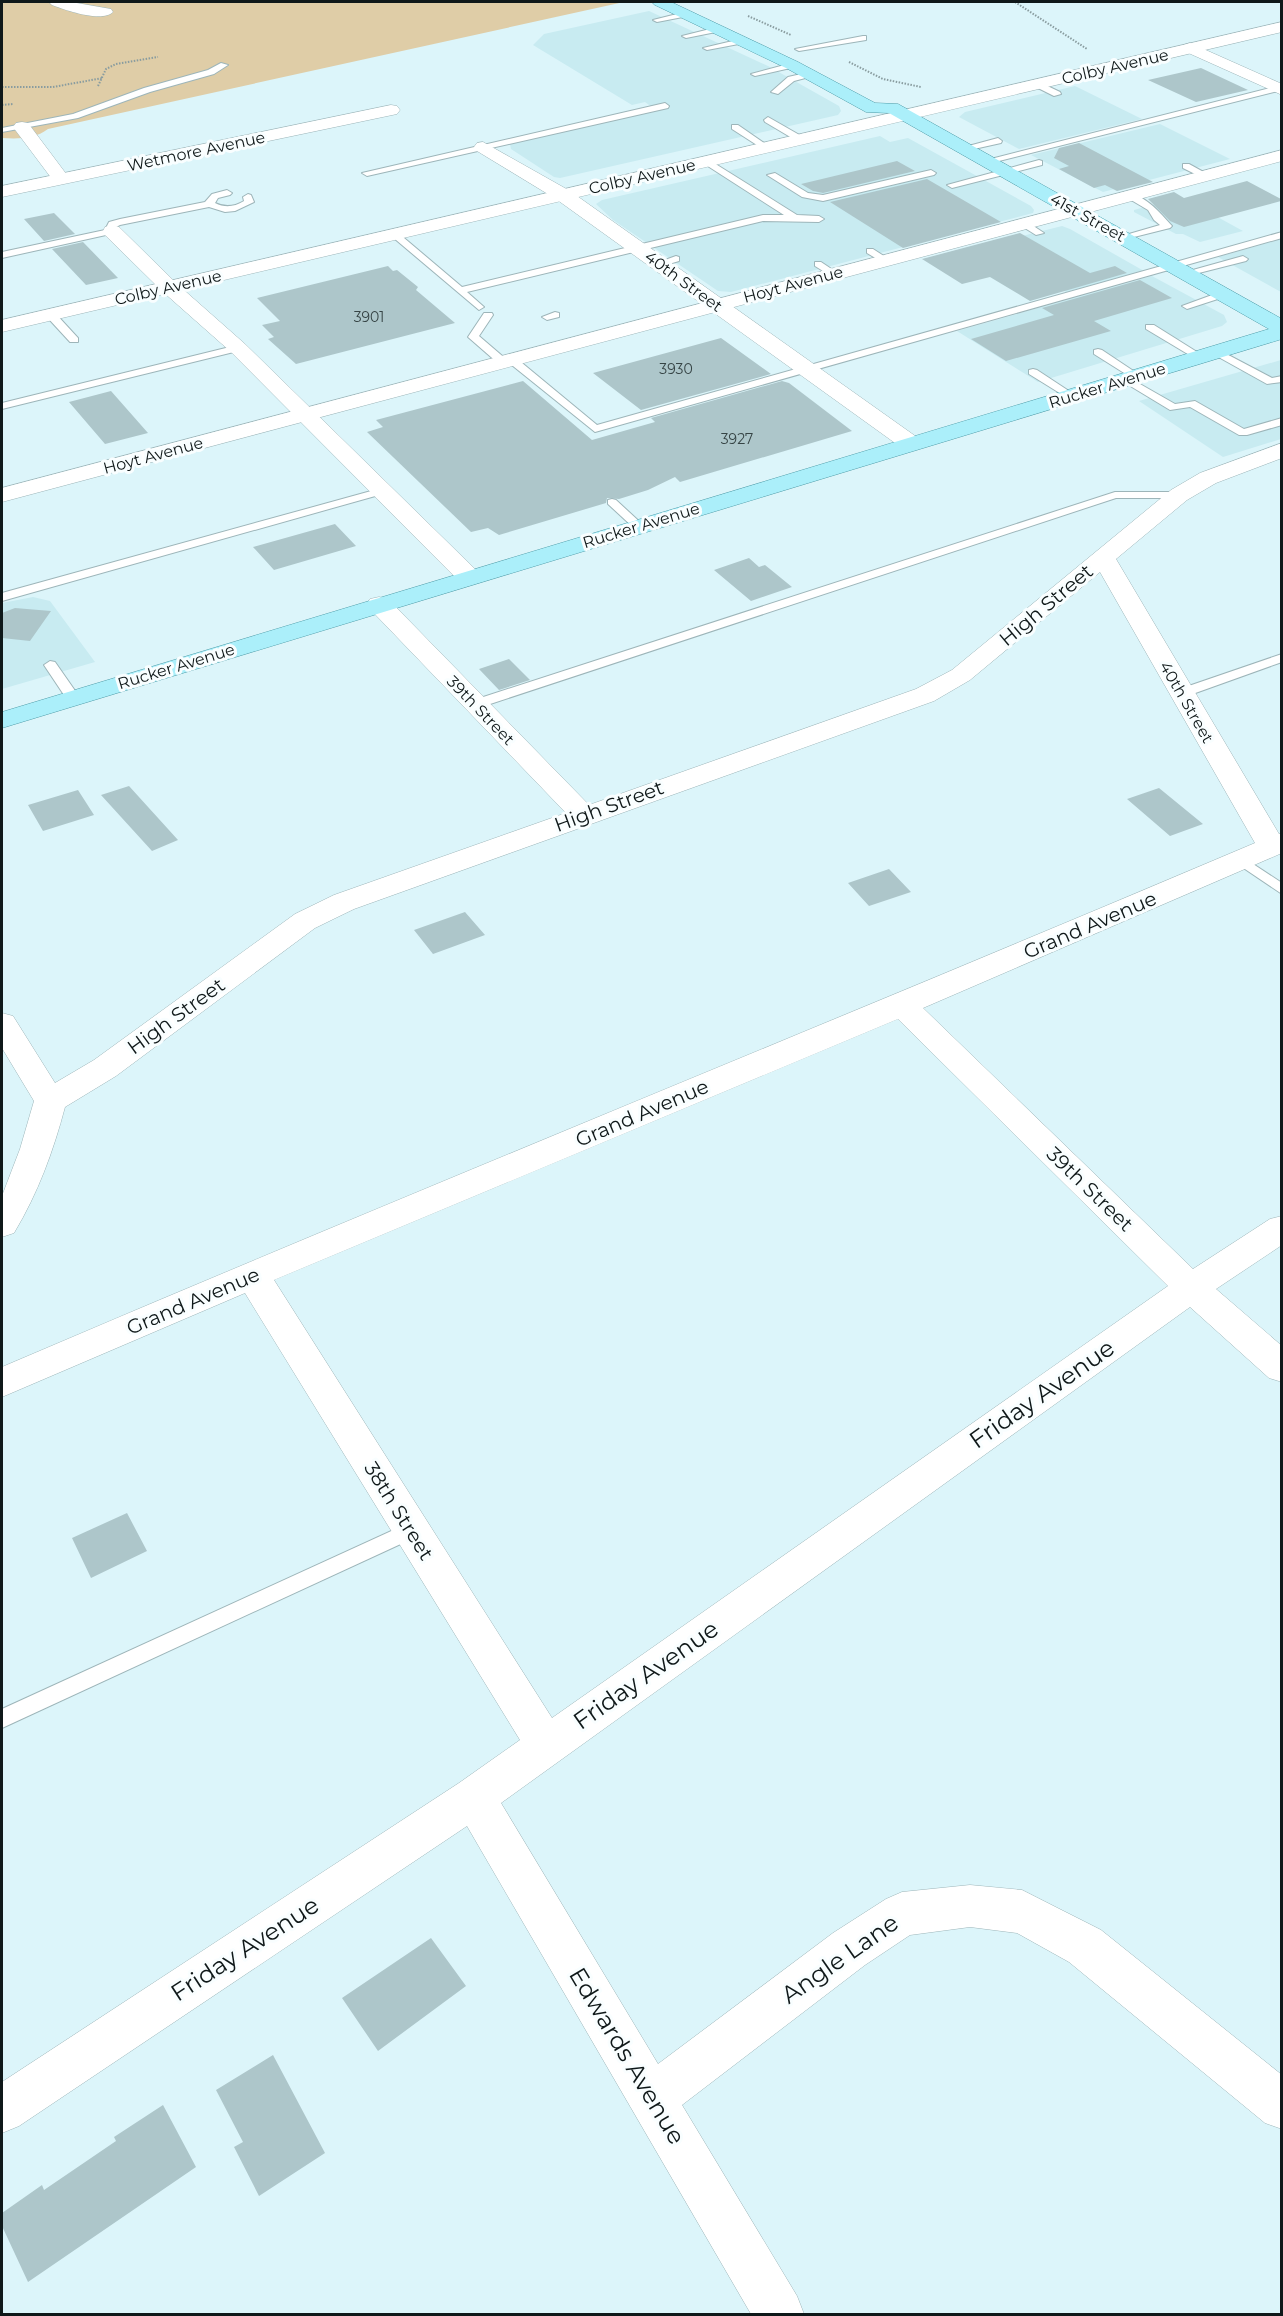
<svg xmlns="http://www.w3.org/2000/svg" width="1283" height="2316" viewBox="0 0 1283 2316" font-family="Montserrat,sans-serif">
<rect width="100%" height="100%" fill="#dcf5fa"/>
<path fill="#c8ebf1" d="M649 11 768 66 839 106 841 111 838 115 560 178 554 177 511 149 510 144 656 110 645 102 632 105 533 45 544 34Z
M1075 86 1142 119 1019 149 959 117 965 112Z
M1160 124 1230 159 1103 192 1031 155Z
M880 136 890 142 908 138 1031 206 1034 210 1033 213 731 292 718 291 613 220 596 204 602 200Z
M1181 197 1243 231 1200 242 1183 234H1176L1134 212V210Z
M1062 226 1070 229 1144 271 1066 292 986 245Z
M1281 239V292L1218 257Z
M1152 276 1224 315 1227 322 1222 326 1038 382 957 331Z
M1281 360V439L1223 457 1139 401Z
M33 597 50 601 95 662 2 689V603Z"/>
<path fill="#dfcda7" d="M2 2H624L48 129C35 139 18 139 2 138Z"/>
<path fill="#adc6ca" d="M1201 68 1248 90 1196 102 1148 80Z
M1079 143 1153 182 1117 191 1105 185 1094 188 1059 169 1069 166 1054 158 1059 148Z
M897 161 915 171 823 193 813 191 801 184Z
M927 179 1001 222 903 248 830 202Z
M1247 181 1281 199V201L1184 227 1170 221 1148 199 1174 192 1184 198Z
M54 213 75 234 44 241 24 219Z
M1020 233 1090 273 1115 266 1127 273 1030 301 990 277 962 284 922 259Z
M83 242 118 278 86 285 52 249Z
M388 266 393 271 397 270 418 287 416 290 455 323 296 364 268 339 274 337 262 325 280 321 257 298Z
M1140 280 1172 298 1094 321 1111 331 1006 361 971 339 1054 315 1042 308Z
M721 338 771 374 641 410 593 373Z
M523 381 592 440 655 422 651 418 782 381 789 383 852 431 680 482 675 477 648 490 619 499 607 498 606 503 499 535 488 528 471 532 367 432 383 427 376 420Z
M111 391 148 433 105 444 69 402Z
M335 524 356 546 274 570 253 547Z
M749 558 759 567 765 565 792 587 751 601 714 570Z
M15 608 51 611 30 641 2 638V613Z
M509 659 530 680 499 690 479 669Z
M129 786 178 840 152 851 101 795Z
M1159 788 1203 824 1170 836 1127 799Z
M78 790 94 815 43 831 28 805Z
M889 869 911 892 869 906 848 883Z
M465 912 485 935 433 954 414 930Z
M127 1513 147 1551 91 1578 72 1538Z
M431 1938 466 1986 378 2051 342 1998Z
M273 2055 325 2153 259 2196 234 2147 243 2142 216 2090Z
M163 2105 196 2167 28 2282 2 2226V2213L42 2185 44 2190 116 2141 114 2137Z"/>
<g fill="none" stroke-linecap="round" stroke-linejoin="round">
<g stroke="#9db5b9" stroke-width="2">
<path id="service" d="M685 12 689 14 688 16 657 22 653 20Z
M718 27H721V31L686 38 682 36Z
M863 36H866V40L799 51 795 49Z
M741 39 745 41 744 43 707 50 703 48Z
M221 63 228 65 214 74 150 92 78 118 2 132V128L73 114 144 88 208 70Z
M792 63 796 65 795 67 755 76 751 74Z
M810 72H813V76L794 81 778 94 771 92 788 77Z
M1037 81 1060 92 1061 94 1054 96 1034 86V82Z
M1282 85V90L987 164 983 161Z
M665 103 669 106 668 108 367 176 362 173Z
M768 117 803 137 804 139 797 141 765 122 764 120Z
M732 125H738L770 147 763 149 732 129Z
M998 138 1002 141 1001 143 965 151 961 148Z
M706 158 797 215 819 216 824 219 819 222 763 221 467 292 484 307 479 310 389 234 397 232 462 287 763 215H784L703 163V159Z
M1039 160 1042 161V165L952 188 947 185Z
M1183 164H1189L1209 175 1201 177 1183 168Z
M931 170 936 173 934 175 823 201 802 197 767 175 775 173 808 193 823 195Z
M227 190 232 193 230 195 218 198 215 203C225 208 234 207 244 201L243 197 248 194 251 195 254 202 235 211 225 212 209 207 120 225 114 228 117 231 115 233 2 258V252L105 230 109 222 120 219 205 202 212 194Z
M1129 192C1149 199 1158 211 1172 226L1170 228 1122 240V236L1160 225 1154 220 1148 210 1126 197 1124 195Z
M1023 220 1026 221 1044 233 1036 235 1020 225 1018 223Z
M1282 232V238L595 432 508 362 499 364 468 337 484 313H492L493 315 479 336 507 360 516 358 597 425Z
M867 249H873L890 260 882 262 867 253Z
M676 256 679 257V261L659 267 654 264Z
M1243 256 1248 259 1246 261 1187 276 1182 273Z
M815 262H821L839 274 831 276 815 266Z
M1223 291 1227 292V296L1187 309 1182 306Z
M555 312 559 313V317L547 320 542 317Z
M47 313H55L78 338V342H70L47 317Z
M1146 325H1154L1205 357 1196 359 1146 329Z
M238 345 242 346V350L2 409V403Z
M1098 349 1102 350 1141 376 1136 379 1132 378 1094 354V350Z
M1217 349 1272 378 1282 376V382L1267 384 1213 354V350Z
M1033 369 1037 370 1075 395 1070 398 1066 397 1029 374V370Z
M1126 376 1175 404 1195 401 1244 429 1282 418V425L1247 435H1239L1190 407 1170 410 1122 381V377Z
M382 488 388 491 386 493 2 601V593Z
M1115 492H1179L1185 495 1179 498H1116L481 707 476 708 469 704 471 701Z
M612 499 616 500 642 524V528H634L608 504V500Z
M1282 654V662L1187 696H1177L1176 693 1177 690Z
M50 661 55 662 78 695 80 698 78 701H68L44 665Z
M1241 856 1282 883V894L1236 863 1234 860Z
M411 1522 418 1524 421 1530 418 1536 2 1728V1709Z"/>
</g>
<g stroke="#9db5b9" stroke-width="1">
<path id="minor" d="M49 2H71L111 9 113 12C102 23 65 10 52 5Z
M1190 43 1282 84V95L1184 51 1182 48 1184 45Z
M22 122 28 123 70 179 67 183H55L13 127 16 123Z
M483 142 570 191 918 438 921 443 918 448 910 450 902 448 556 199 477 151 474 147 477 143Z
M112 225 119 227 176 283 245 344 478 572 481 577 478 582 469 584 460 582 231 352 162 291 105 235 103 231 105 227Z
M1282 443V458L1216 483 1187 500 1116 559 1279 834 1282 833V853L923 1008 1193 1269 1270 1219 1282 1216V1245L1216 1289 1282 1346V1382L1269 1378 1190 1307 501 1803 658 2064 833 1933 886 1899 902 1892 970 1885 1022 1890 1101 1930 1282 2075V2129L1265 2123 1069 1962 1017 1933 970 1927 910 1935 865 1965 682 2105 797 2296 804 2314H751L467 1826 19 2126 2 2133V2082L459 1783 520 1740 245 1293 2 1397V1367C418 1189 838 1020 1255 843L1100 572 970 680 934 701 354 909 315 928 116 1076 65 1107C53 1152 38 1193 14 1233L2 1237V1196L20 1149 34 1101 2 1048V1013L13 1016 55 1083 94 1060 295 914 334 895 566 813 370 609 367 604 370 599 379 597 388 599 589 805 916 689 952 670 1171 490 1200 473ZM898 1019 1168 1286 552 1718 274 1280Z"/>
</g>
<g stroke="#9db5b9" stroke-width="1">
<path id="tertiary" d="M391 105 397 106 400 110 397 114 2 197V186Z
M1282 150V161L2 502V488Z"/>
</g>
<g stroke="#9db5b9" stroke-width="1">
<path id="secondary" d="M1282 22V32L2 332V320Z"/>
</g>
<g stroke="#509da9" stroke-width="1">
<path id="primary" d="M652 2H671L798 62 875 103 898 104 1282 319V339L2 728V712L1269 329 889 113 866 112 786 68 655 5Z"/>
</g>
<path stroke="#899c9f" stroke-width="2" stroke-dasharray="1.5 1.5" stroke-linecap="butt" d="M1015 2 1087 49
M748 16 791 35
M849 62 883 79 921 87
M98 86 106 69 116 64 158 57
M2 87H53L103 78
M2 105 13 104"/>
<use href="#service" fill="#fff" fill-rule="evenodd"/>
<use href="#minor" fill="#fff" fill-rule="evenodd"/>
<use href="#tertiary" fill="#fff" fill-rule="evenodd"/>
<use href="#secondary" fill="#fff" fill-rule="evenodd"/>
<use href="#primary" fill="#abeffa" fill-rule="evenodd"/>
</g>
<g text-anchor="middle" stroke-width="6" stroke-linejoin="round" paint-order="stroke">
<g font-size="14" fill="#364445">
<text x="369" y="322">3901</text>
<text x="676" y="374">3930</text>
<text x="737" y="444">3927</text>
</g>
<g font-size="16" fill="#0f1819" stroke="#f9feff">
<text transform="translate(1115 66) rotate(-13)" y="6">Colby Avenue</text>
<text transform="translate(196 151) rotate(-12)" y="6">Wetmore Avenue</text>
<text transform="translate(642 176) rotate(-13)" y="6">Colby Avenue</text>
<text transform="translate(1088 217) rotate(29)" y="6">41st Street</text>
<text transform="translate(684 281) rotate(36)" y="6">40th Street</text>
<text transform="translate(793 284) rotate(-15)" y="6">Hoyt Avenue</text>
<text transform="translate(168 287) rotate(-13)" y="6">Colby Avenue</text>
<text transform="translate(1107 385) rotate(-17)" y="6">Rucker Avenue</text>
<text transform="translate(153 455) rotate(-15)" y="6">Hoyt Avenue</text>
<text transform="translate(641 525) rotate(-17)" y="6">Rucker Avenue</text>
<text transform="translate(176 666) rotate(-17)" y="6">Rucker Avenue</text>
<text transform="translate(1187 702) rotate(60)" y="6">40th Street</text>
<text transform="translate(481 710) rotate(46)" y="6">39th Street</text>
</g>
<g font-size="20" fill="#0f1819" stroke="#f9feff">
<text transform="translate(1046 605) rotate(-40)" y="7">High Street</text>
<text transform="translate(609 806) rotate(-20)" y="7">High Street</text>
<text transform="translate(1090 925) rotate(-23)" y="7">Grand Avenue</text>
<text transform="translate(176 1016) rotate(-36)" y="7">High Street</text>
<text transform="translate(642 1113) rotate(-23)" y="7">Grand Avenue</text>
<text transform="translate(1090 1189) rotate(44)" y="7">39th Street</text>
<text transform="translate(193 1301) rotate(-23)" y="7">Grand Avenue</text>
<text transform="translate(399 1511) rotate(58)" y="7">38th Street</text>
</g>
<g font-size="24" fill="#0f1819" stroke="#f9feff">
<text transform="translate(1042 1394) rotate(-35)" y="8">Friday Avenue</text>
<text transform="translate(646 1675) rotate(-35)" y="8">Friday Avenue</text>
<text transform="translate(245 1949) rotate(-33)" y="8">Friday Avenue</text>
<text transform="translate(840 1959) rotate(-35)" y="8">Angle Lane</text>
<text transform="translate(627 2056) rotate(59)" y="8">Edwards Avenue</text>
</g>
</g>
<rect width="1283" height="2316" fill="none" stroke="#0f1819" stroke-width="6"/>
</svg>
